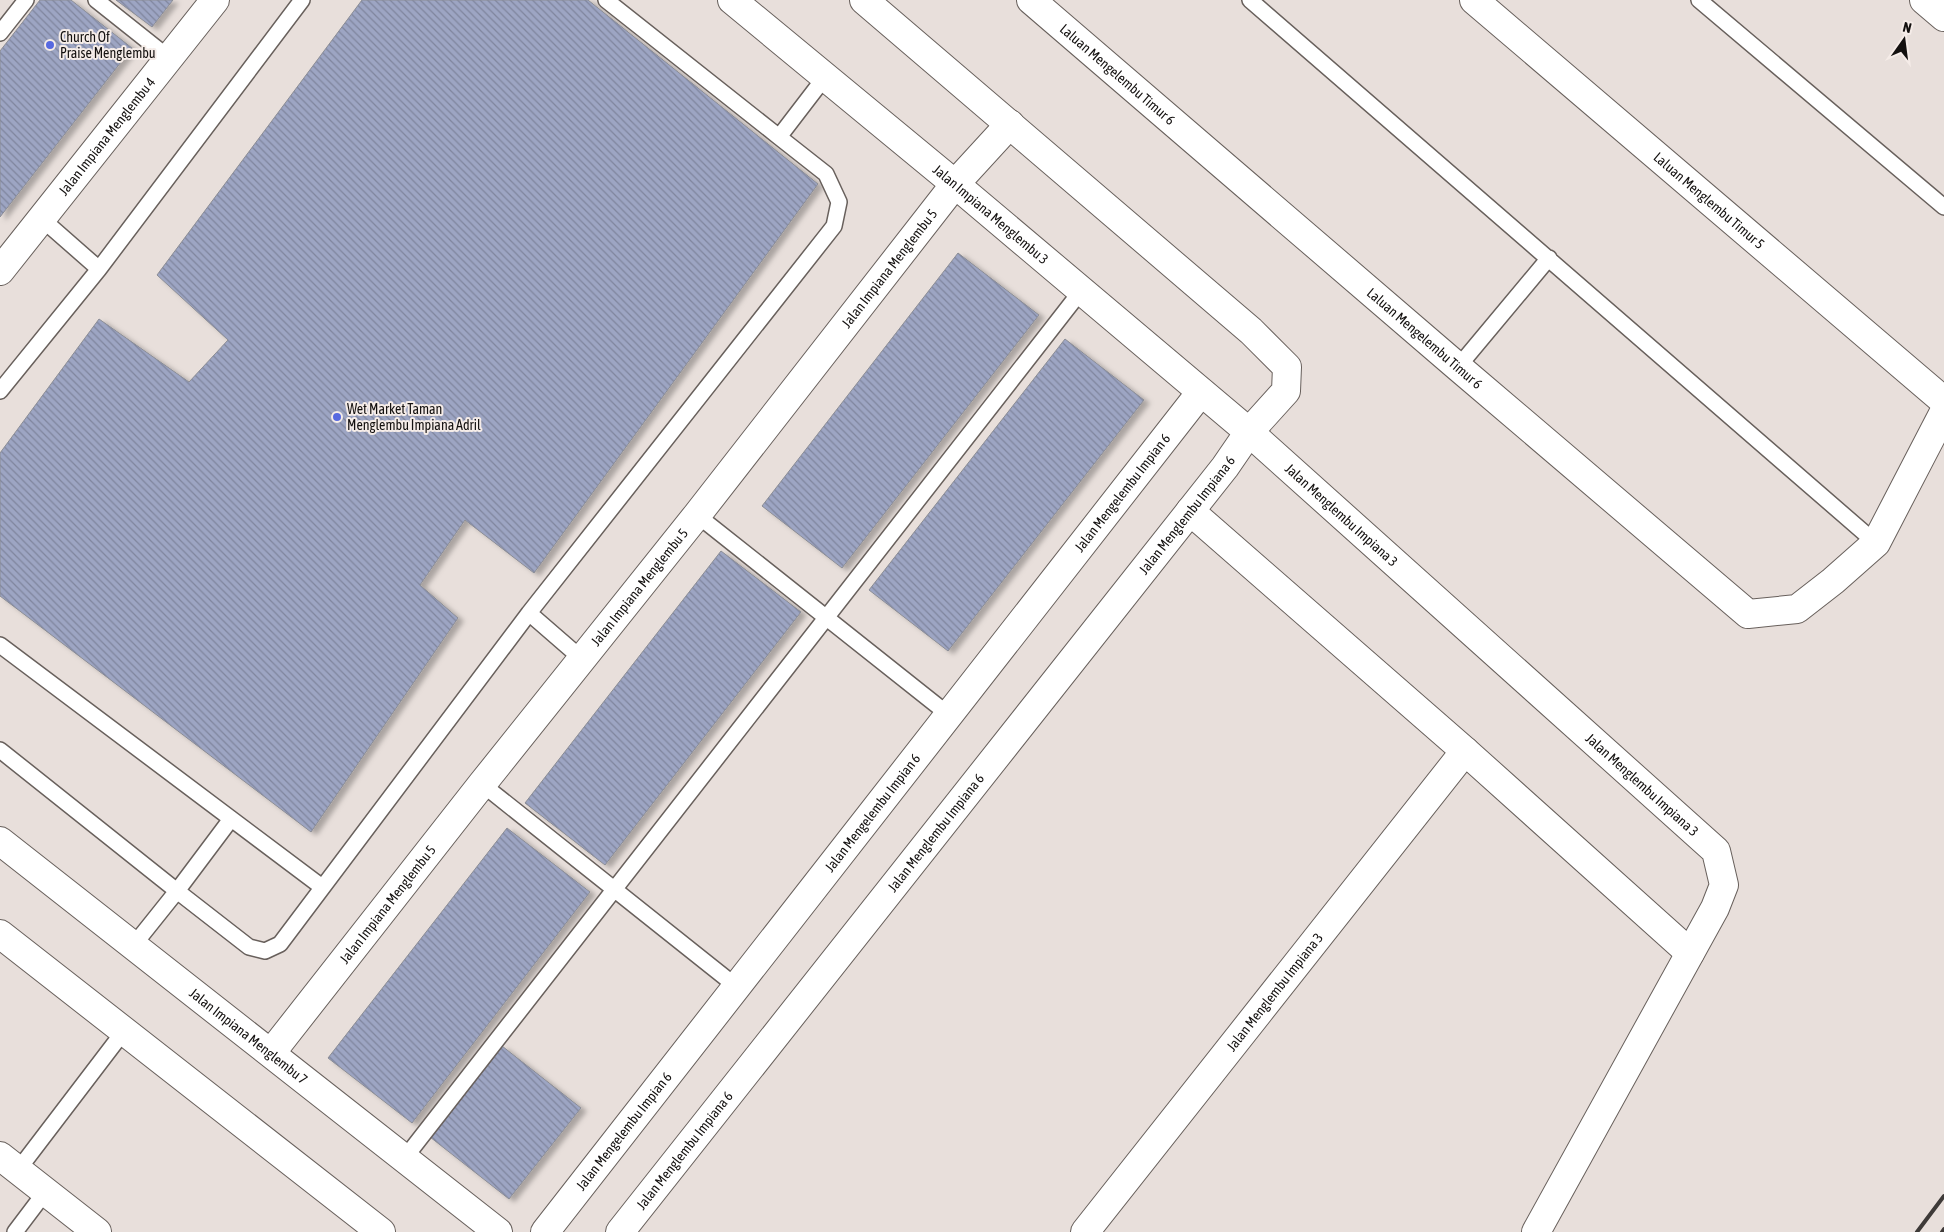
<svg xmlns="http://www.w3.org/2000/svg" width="1944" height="1232" viewBox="0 0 1944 1232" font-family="'Asap Condensed',sans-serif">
<defs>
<pattern id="building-back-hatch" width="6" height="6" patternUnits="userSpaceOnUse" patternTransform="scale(1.25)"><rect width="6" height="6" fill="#9da5c3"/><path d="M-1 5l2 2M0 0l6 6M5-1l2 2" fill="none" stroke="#7f859d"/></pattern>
<filter id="shadow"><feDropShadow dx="5.5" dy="3" stdDeviation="2.5" flood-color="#0004"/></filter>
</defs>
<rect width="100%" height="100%" fill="#e8dfdb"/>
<path fill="url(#building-back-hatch)" stroke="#8b8d95" filter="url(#shadow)" d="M40 0H71L132 48 0 217V51Z
M116 0H173L152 27Z
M362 0H588L818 184 534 573 465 520 420 585 458 618 311 832 0 596V453L99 319 189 382 228 340 157 275Z
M958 253 1039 315 842 568 762 506Z
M1065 339 1144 400 948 651 869 590Z
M721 551 801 612 605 865 525 803Z
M507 828 590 892 412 1123 328 1058Z
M502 1046 581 1108 509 1199 430 1137Z"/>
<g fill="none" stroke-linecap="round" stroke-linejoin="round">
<g stroke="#68605c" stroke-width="18">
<path id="service" d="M96 0 169 58
M606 0 779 137 825 77
M1250 0 1876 543
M1699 0 1944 207
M0 33 26 0
M42 219 99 269 302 0
M1458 367 1549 258
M0 391 99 269
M697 515 949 715
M0 645 322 887
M582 659 529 613 834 226 839 202 826 174 779 137
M0 750 177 891 231 819
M482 784 737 987
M133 946 177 891 249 947 265 951 280 944 529 613
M404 1159 1081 291
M18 1170 124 1031
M15 1232 46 1191"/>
</g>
<g stroke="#68605c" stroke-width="30">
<g id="minor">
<path id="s1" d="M732 0 955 184 1249 432 1716 851 1724 885 1715 908 1536 1232"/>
<path id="s2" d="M1474 0 1944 401"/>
<path d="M1924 0 1944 17"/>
<path id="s3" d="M0 271 215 0"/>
<path d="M1190 511 1465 751 1690 953"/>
<path id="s4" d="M0 841 498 1232"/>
<path d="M0 934 381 1232"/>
<path id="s5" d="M271 1053 482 784 697 515 955 184 1010 124"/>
<path d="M0 1156 97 1232"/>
<path id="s6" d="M545 1232 1201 392"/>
<path id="s7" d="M620 1232 1225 467 1249 432 1286 391 1287 367 1251 331 864 0"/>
<path id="s8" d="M1085 1232 1465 751"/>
</g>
</g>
<g stroke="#68605c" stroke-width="30">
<g id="tertiary">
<path id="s9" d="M1031 0 1458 367 1748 614 1797 609 1833 581 1876 543 1944 412"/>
</g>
</g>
<use href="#service" stroke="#fff" stroke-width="15"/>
<use href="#minor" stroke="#fff" stroke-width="28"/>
<use href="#tertiary" stroke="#fff" stroke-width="28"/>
<path stroke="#3e3a38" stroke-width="4" d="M1917 1232 1944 1196
M1942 1232 1944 1229"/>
</g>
<g fill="#5769e0" stroke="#f5ece8" stroke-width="2">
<circle cx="50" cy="45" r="5"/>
<circle cx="337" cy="417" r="5"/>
</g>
<g text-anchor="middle" stroke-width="4" stroke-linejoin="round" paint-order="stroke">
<g font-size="14" fill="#13100f" stroke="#f5ece8" text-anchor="start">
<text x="60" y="42">Church Of<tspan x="60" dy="16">Praise Menglembu</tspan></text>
<text x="347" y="414">Wet Market Taman<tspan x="347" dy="16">Menglembu Impiana Adril</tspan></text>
</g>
<g font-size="14" fill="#13100f" stroke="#f5ece8">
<text dy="5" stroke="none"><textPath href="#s9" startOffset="114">Laluan Mengelembu Timur 6</textPath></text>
<text dy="5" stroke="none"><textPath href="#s3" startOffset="172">Jalan Impiana Menglembu 4</textPath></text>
<text dy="5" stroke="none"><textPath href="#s2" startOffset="309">Laluan Menglembu Timur 5</textPath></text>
<text dy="5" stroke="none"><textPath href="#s1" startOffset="336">Jalan Impiana Menglembu 3</textPath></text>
<text dy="5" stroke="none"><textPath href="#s5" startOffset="999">Jalan Impiana Menglembu 5</textPath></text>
<text dy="5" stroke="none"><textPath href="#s9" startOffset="519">Laluan Mengelembu Timur 6</textPath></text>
<text dy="5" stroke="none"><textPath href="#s6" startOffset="938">Jalan Mengelembu Impian 6</textPath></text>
<text dy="5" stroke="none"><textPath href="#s7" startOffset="914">Jalan Menglembu Impiana 6</textPath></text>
<text dy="5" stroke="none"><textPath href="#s1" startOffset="798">Jalan Menglembu Impiana 3</textPath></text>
<text dy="5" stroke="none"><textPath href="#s5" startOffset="594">Jalan Impiana Menglembu 5</textPath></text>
<text dy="5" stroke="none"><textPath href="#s1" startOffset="1202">Jalan Menglembu Impiana 3</textPath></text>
<text dy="5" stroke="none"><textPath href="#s6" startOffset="532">Jalan Mengelembu Impian 6</textPath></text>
<text dy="5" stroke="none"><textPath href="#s7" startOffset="509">Jalan Menglembu Impiana 6</textPath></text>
<text dy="5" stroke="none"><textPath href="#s5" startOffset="189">Jalan Impiana Menglembu 5</textPath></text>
<text dy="5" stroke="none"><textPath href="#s8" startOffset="306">Jalan Menglembu Impiana 3</textPath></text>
<text dy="5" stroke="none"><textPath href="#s4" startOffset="316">Jalan Impiana Menglembu 7</textPath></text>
<text dy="5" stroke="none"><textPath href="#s6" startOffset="128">Jalan Mengelembu Impian 6</textPath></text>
<text dy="5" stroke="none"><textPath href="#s7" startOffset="104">Jalan Menglembu Impiana 6</textPath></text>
</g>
</g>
<g transform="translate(1904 40) rotate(14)" stroke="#f5ece8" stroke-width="4" paint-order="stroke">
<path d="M0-4L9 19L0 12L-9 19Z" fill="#13100f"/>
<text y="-8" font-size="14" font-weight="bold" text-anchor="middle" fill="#13100f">N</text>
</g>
</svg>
